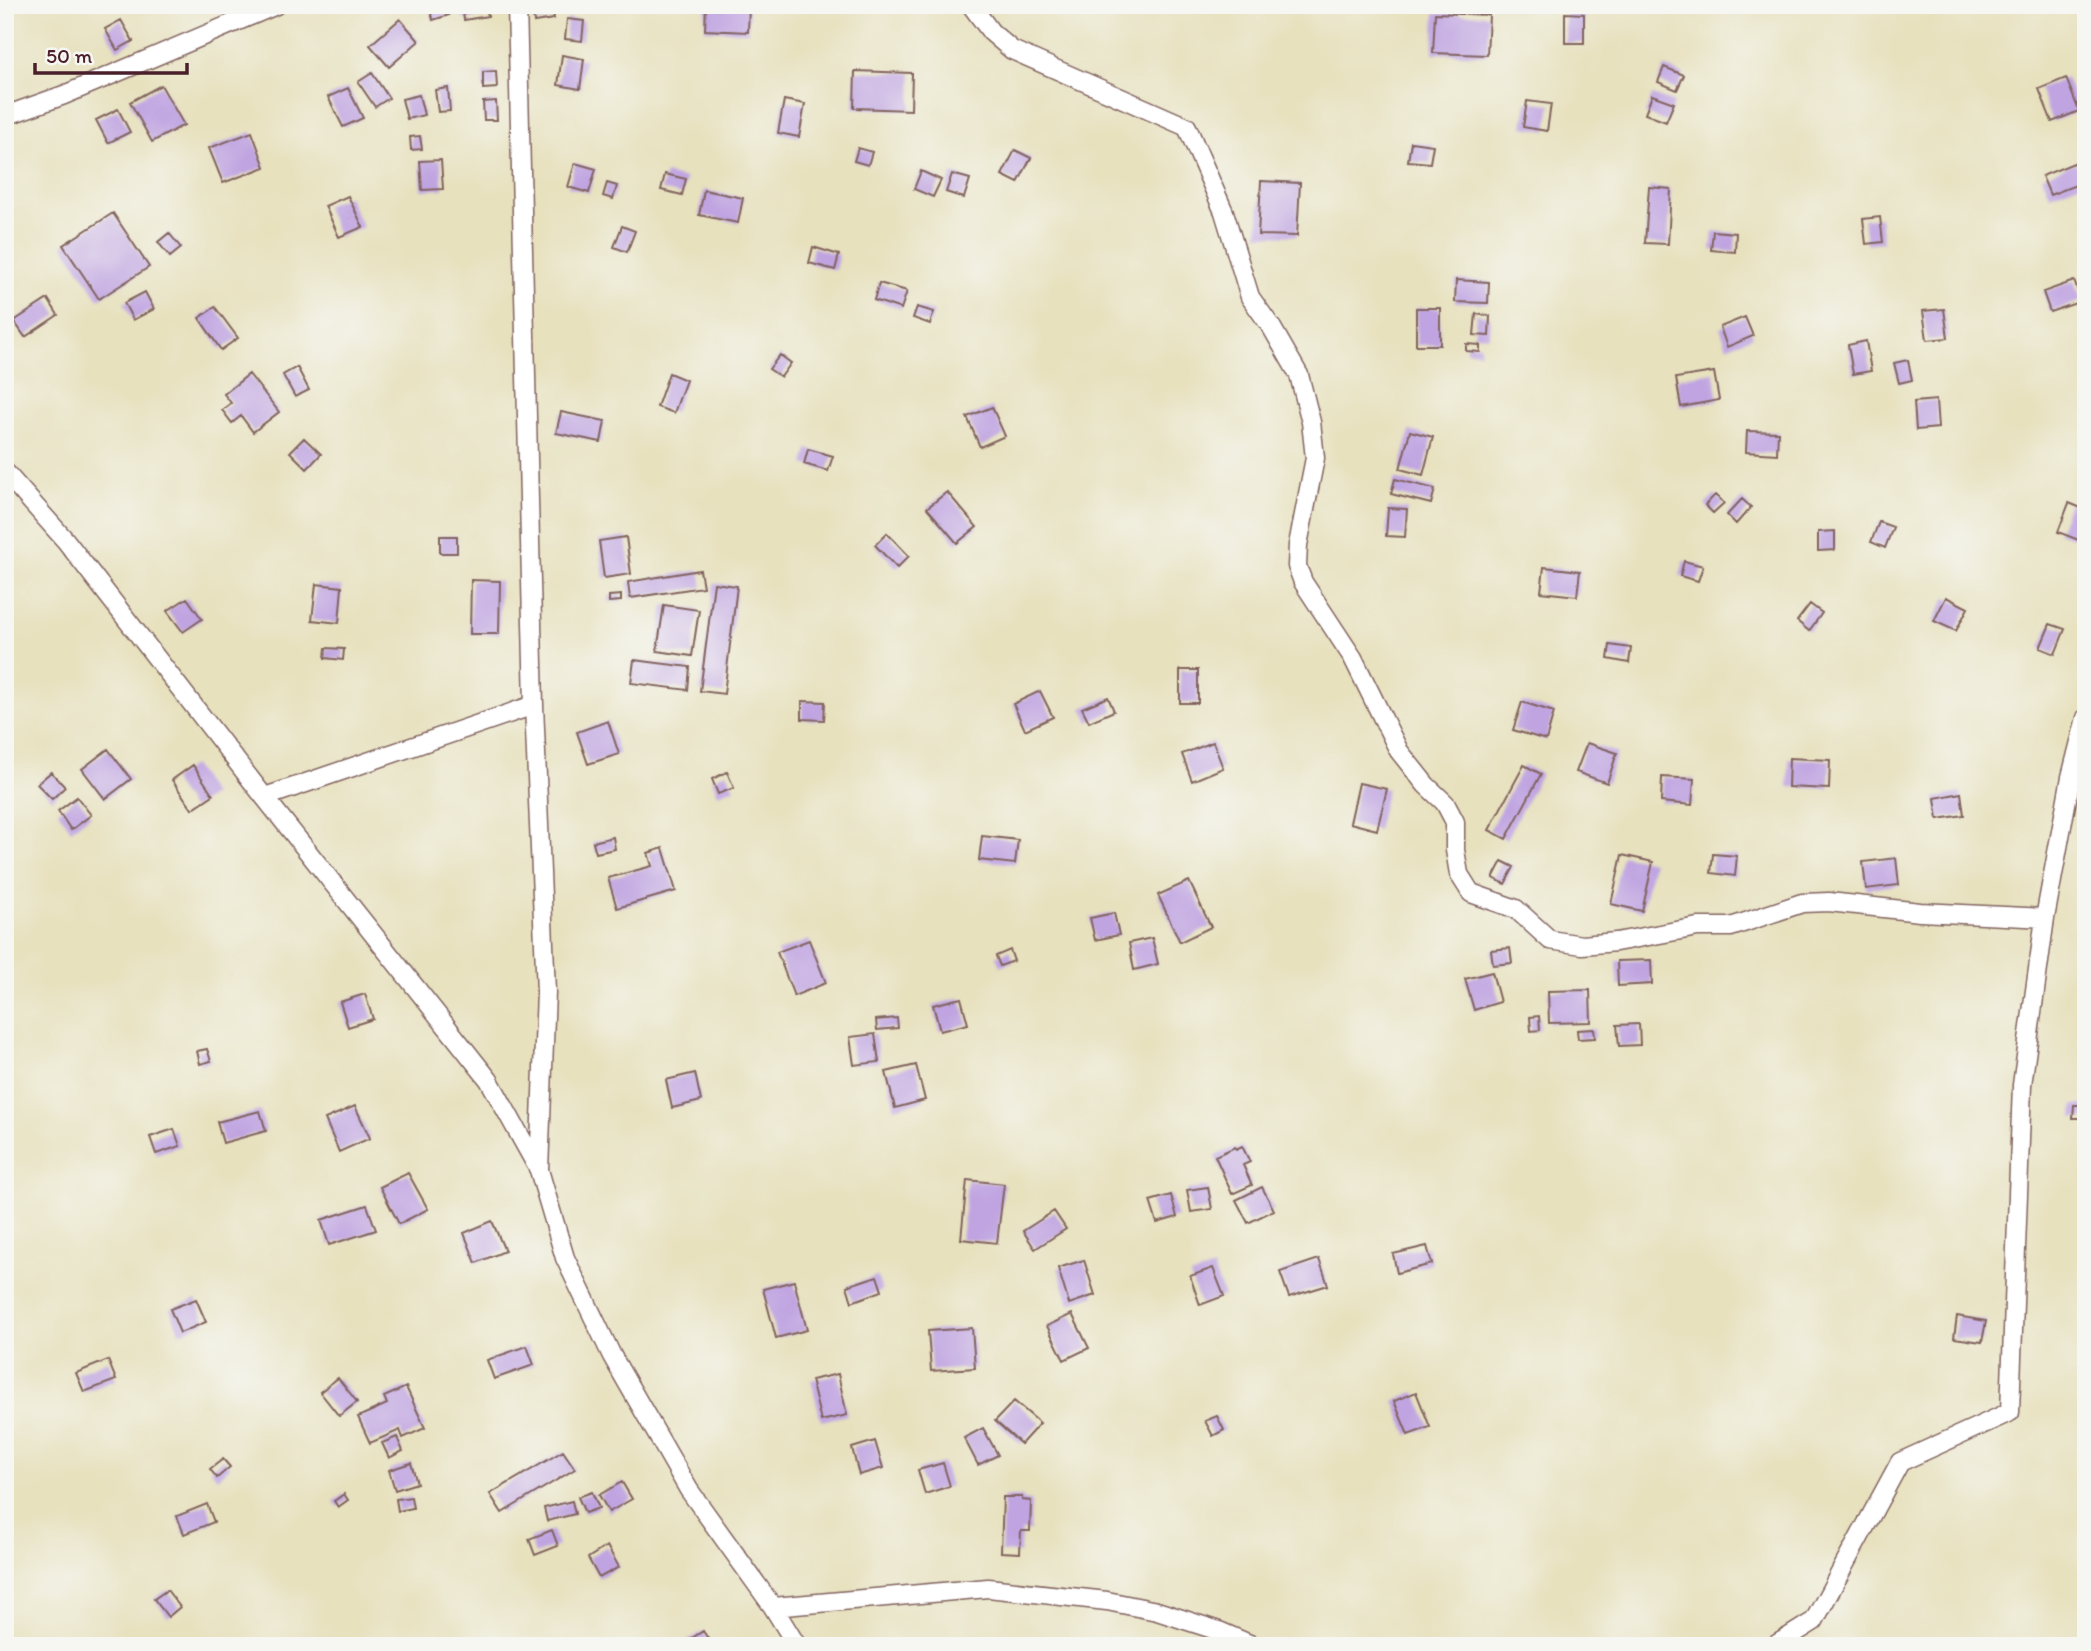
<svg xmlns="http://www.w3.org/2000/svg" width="2091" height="1651" viewBox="0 0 2091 1651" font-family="Itim,sans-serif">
<rect width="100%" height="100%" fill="#f6f6f2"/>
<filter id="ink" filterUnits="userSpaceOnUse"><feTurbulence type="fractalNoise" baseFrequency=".0143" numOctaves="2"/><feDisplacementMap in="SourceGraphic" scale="14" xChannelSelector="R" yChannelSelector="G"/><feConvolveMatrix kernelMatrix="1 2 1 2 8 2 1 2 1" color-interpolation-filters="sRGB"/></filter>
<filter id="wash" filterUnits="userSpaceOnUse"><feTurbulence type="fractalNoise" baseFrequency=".00686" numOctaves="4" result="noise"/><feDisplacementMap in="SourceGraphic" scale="28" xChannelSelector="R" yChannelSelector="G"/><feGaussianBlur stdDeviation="1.57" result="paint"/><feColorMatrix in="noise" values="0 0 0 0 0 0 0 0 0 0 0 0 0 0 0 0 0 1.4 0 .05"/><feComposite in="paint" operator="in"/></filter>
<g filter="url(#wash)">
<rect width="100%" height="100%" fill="#e7e1be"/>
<g id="blocks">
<path fill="#c0a4e1" d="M429 5H447L449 15 433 20Z
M462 5H486L488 16 464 20Z
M532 5H552L554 19 534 22Z
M706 5H749L748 32 705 30Z
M1435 13 1489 15 1487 55 1433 53Z
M1565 13 1584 14V43H1565Z
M400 19 419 41 389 67 370 45Z
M567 19 584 21 582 41 565 39Z
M121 20 133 41 117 50 105 29Z
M562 55 584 59 580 89 558 85Z
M1664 67 1684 75 1677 90 1658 82Z
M496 71 497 88 483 89V72Z
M855 71 912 73 911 110 854 108Z
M372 73 389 98 375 107 358 82Z
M2066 78 2079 111 2052 122 2039 89Z
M161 85 184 125 152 142 130 102Z
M348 88 363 118 343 127 328 97Z
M448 88 450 111 438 112 435 90Z
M419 95 424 115 407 119 402 99Z
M1652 95 1674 103 1666 122 1645 114Z
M784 100 805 104 799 137 778 133Z
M496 101 497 120H484L483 102Z
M1527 101 1551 104 1547 131 1523 127Z
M118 109 130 132 108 143 96 120Z
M252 132 265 167 223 183 209 148Z
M420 136 422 149 411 150 410 137Z
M1411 142 1433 145 1430 163 1408 161Z
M858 148 872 152 868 165 854 161Z
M1015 150 1031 158 1018 183 1002 175Z
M441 160 443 189 422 190 420 161Z
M2076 162 2084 182 2050 195 2042 176Z
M575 163 596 169 589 193 568 187Z
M921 171 941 180 933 197 914 189Z
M665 174 686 179 682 195 661 190Z
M952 174 970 179 964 198 946 192Z
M1261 181 1300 183 1297 236 1258 235Z
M607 183 617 186 613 199 603 196Z
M1649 187 1671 189 1668 244 1645 243Z
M704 190 743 198 738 223 699 215Z
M348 196 363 227 339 237 325 206Z
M113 213 149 267 99 299 63 245Z
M1880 217 1883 242 1866 244 1863 219Z
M622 226 635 231 627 252 614 247Z
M1713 231 1736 233 1735 252 1711 250Z
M169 233 181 248 170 257 158 242Z
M813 247 839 255 835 270 809 263Z
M1456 280 1489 282 1488 303 1455 302Z
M2074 281 2082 301 2050 312 2043 292Z
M879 283 907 291 901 309 874 300Z
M145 292 154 309 133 320 124 303Z
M48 299 58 315 25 337 14 321Z
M215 307 238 338 221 350 199 318Z
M917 307 934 312 930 324 913 318Z
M1416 308H1440V345H1416Z
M1944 309 1948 338 1927 340 1923 311Z
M1476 314 1490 316 1489 336 1474 335Z
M1745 317 1753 336 1727 347 1720 327Z
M1866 341 1871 371 1853 374 1848 345Z
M1466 344 1480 345V352L1466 351Z
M780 355 791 363 781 377 769 369Z
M1908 360 1912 380 1899 383 1894 363Z
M297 367 309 390 295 397 283 375Z
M1714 372 1719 400 1681 407 1676 378Z
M669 373 686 380 674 413 657 407Z
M249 374 279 412 253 432 241 416 232 423 222 410 231 403 224 394Z
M1936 400 1938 428 1916 430 1914 402Z
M992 407 1005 436 980 447 967 417Z
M561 412 605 421 601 442 556 433Z
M1410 431 1433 437 1423 475 1400 469Z
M1747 431 1778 432 1777 454 1746 452Z
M304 438 321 454 307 469 290 452Z
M808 449 833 456 828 471 804 464Z
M1395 479 1435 489 1431 504 1391 494Z
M947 492 977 527 957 543 927 508Z
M1715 495 1724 503 1713 513 1705 505Z
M1742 499 1751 507 1736 524 1727 515Z
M2069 503 2086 510V528L2081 541 2058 532Z
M1388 508 1407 509 1405 537 1386 536Z
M1879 522 1893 527 1885 548 1871 542Z
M1835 531V550L1818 551V532Z
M887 533 909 556 897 568 875 545Z
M440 536H457V553H440Z
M626 537 631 574 604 578 599 541Z
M1684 561 1703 566 1698 581 1680 576Z
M1544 567 1580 571 1577 596 1541 592Z
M700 570 703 587 630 598 628 582Z
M471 580 500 581 499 634H470Z
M714 583 737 586 724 694 700 691Z
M316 584 342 587 339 623 312 620Z
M621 595V601L609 602V596Z
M1946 597 1968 608 1956 631 1934 621Z
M187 598 202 619 183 632 167 611Z
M1810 604 1822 613 1809 631 1797 621Z
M664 605 699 610 692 656 657 651Z
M2050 624 2065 629 2055 654 2040 648Z
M1610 645 1631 648 1629 663 1608 659Z
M326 648 344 649 343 660 325 658Z
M634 660 690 667 688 690 631 683Z
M1180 670H1198V703H1180Z
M1040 691 1053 717 1025 730 1013 704Z
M1108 697 1114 711 1089 722 1082 708Z
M802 701 825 702 824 720 802 719Z
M1522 702 1554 712 1546 740 1513 730Z
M608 721 619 754 588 764 577 732Z
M1213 742 1223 768 1192 781 1182 754Z
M1587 743 1617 753 1607 783 1576 772Z
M108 749 131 779 105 799 82 769Z
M1789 758 1830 760 1829 789 1788 787Z
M193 765 213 795 192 809 172 780Z
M1524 765 1541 774 1506 839 1489 830Z
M51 772 65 787 52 799 37 784Z
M727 772 734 788 718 794 712 779Z
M1662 777 1694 779 1692 805 1661 802Z
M1359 783 1387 789 1377 830 1350 823Z
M1961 793 1964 815 1938 819 1935 798Z
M77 797 91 815 71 830 58 811Z
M982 836 1018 840 1015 864 979 860Z
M613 837 615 849 596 853 593 842Z
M663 848 676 891 617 908 608 878 652 866 648 853Z
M1713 854 1737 856 1735 876 1711 873Z
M1622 855 1653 862 1642 911 1611 904Z
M1896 858 1899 885 1866 889 1863 862Z
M1502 861 1514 867 1505 884 1493 878Z
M1189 881 1211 927 1180 942 1158 895Z
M1114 913 1119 935 1095 940 1090 918Z
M1152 938 1158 964 1134 970 1129 943Z
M809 940 826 983 794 996 777 952Z
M1510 948 1512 963 1493 965 1491 950Z
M1010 950 1014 961 1000 966 996 956Z
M1651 960 1652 984 1618 986 1617 961Z
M1492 972 1500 1002 1474 1010 1465 979Z
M1590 990 1591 1022 1549 1023 1548 991Z
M365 994 373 1019 348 1027 340 1002Z
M961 998 968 1024 940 1031 933 1005Z
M1539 1016 1540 1030 1531 1031 1530 1017Z
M897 1018 898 1028 877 1030 876 1020Z
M1639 1024 1640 1045 1619 1046 1617 1025Z
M1594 1029 1595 1038 1578 1039 1577 1030Z
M875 1034 879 1062 854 1065 850 1037Z
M207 1049 211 1061 200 1064 197 1051Z
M916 1065 925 1100 895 1108 886 1072Z
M695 1073 701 1101 672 1108 666 1080Z
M2074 1105H2085L2084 1118H2073Z
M355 1106 370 1138 339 1152 325 1119Z
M260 1111 266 1131 223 1143 217 1122Z
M174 1129 180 1146 156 1154 150 1137Z
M1242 1146 1250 1162 1243 1165 1252 1185 1232 1194 1215 1156 1235 1147 1236 1149Z
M408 1173 428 1209 399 1224 380 1187Z
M967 1180 1004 1184 997 1243 961 1239Z
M1208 1187 1212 1209 1191 1212 1187 1190Z
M1262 1187 1274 1210 1248 1223 1236 1200Z
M1171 1195 1177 1217 1157 1223 1150 1201Z
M367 1205 376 1230 329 1245 321 1220Z
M1054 1211 1066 1229 1035 1249 1023 1231Z
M492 1221 505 1251 476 1263 464 1233Z
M1427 1246 1432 1264 1397 1273 1393 1254Z
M1319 1259 1328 1285 1289 1297 1280 1272Z
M1084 1260 1095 1295 1069 1304 1058 1268Z
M1213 1268 1224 1296 1200 1305 1190 1276Z
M877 1276 882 1291 852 1302 847 1286Z
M794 1281 807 1330 776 1338 763 1289Z
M196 1299 206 1322 180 1333 170 1309Z
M1072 1314 1089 1348 1064 1360 1047 1326Z
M1957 1316 1986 1321 1982 1342 1954 1338Z
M972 1328 975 1368 931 1371 928 1331Z
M527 1346 534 1365 494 1379 487 1360Z
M108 1360 116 1380 84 1392 76 1373Z
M838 1374 847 1415 821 1421 811 1380Z
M338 1378 357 1402 339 1416 320 1392Z
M406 1387 425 1428 403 1438 400 1430 370 1443 358 1417 387 1404 384 1397Z
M1416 1392 1430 1427 1408 1435 1394 1401Z
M1014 1401 1040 1423 1021 1444 995 1421Z
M1217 1416 1224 1430 1213 1436 1205 1421Z
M983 1428 998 1455 978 1465 964 1438Z
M397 1437 403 1451 389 1458 382 1443Z
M875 1441 883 1468 859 1475 852 1448Z
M563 1451 575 1469 502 1513 490 1494Z
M223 1459 230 1467 217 1478 210 1469Z
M411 1463 417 1483 395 1490 389 1470Z
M943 1463 950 1486 925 1494 918 1470Z
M622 1482 632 1499 609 1512 599 1495Z
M592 1492 599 1508 585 1513 578 1497Z
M344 1494 348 1500 338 1507 334 1501Z
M411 1497 413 1508 398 1511 396 1499Z
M1003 1497H1022V1500L1031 1501 1030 1531H1021L1020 1553 1001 1552Z
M572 1501 575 1514 547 1521 544 1508Z
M207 1504 214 1522 184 1534 177 1516Z
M552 1530 558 1546 535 1555 529 1539Z
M607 1546 619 1567 599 1578 588 1558Z
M167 1590 180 1607 168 1617 154 1599Z
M703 1631 713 1646H680Z"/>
</g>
</g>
<g filter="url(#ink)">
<use href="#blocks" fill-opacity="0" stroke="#81635e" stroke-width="2"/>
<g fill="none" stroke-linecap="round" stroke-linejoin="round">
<g stroke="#81635e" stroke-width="21">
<path id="minor" d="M517 5 534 705 546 992 539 1170
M971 5 991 32 1012 50 1187 127 1224 212 1250 297 1272 328 1299 375 1311 422 1315 458 1298 545 1297 566 1303 582 1353 658 1399 751 1426 785 1445 803 1455 822V850L1459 874 1471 893 1516 909 1550 940 1582 945 1616 942 1698 927H1731L1802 903 1829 902 1920 912 2045 918
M5 116 64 95 276 5
M5 472 66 541 258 789 489 1080 539 1170 565 1258 612 1356 689 1490 773 1607 797 1646
M265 797 534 705
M773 1607 988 1588 1107 1601 1157 1611 1219 1631 1254 1646
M1774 1646 1814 1621 1900 1462 2010 1412 2022 1085 2045 918 2071 777 2086 718"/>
</g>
<use href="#minor" stroke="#fff" stroke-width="18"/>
</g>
</g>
<rect width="2091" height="1651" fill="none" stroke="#f6f6f2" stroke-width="28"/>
<path d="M35 63v10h152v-10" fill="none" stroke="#4a1f2b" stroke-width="3.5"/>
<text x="46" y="63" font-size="21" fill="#4a1f2b" stroke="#f6f6f2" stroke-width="5" paint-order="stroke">50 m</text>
</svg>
